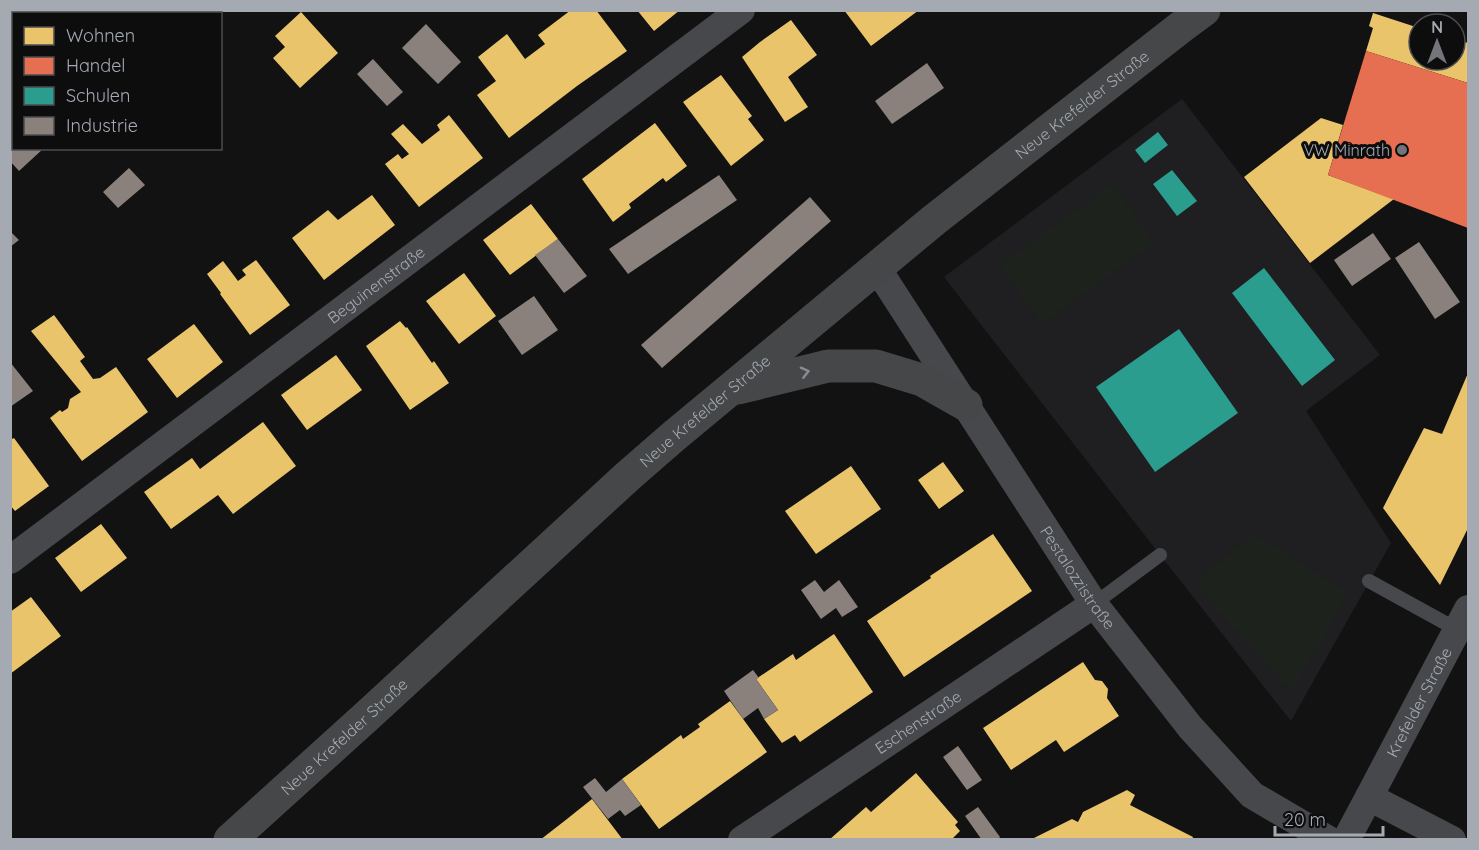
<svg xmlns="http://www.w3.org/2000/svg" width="1479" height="850" viewBox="0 0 1479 850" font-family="Quicksand,sans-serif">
<rect width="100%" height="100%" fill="#121213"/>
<path fill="#1f1f21" d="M1182 99 1380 355 1306 411 1391 543 1291 721 1160 555 944 277Z"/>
<path fill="#1d221d" d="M1112 184 1154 243 1042 324 1000 265Z
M1253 534 1349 593 1291 692 1194 583Z"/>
<path fill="#e9c46a" d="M12 10H107L104 14H14V71L10 67V12Z
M571 10H596L627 51 577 86 509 138 477 95 496 81 478 57 507 34 525 59 545 44 538 35Z
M637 10H680L654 31Z
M844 10H919L871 46Z
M301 12 338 53 300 88 273 58 285 47 275 36Z
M1373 13 1419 28V60H1455V39L1468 43V83L1366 51 1373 28 1369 26Z
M791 20 817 55 788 77 808 107 785 122 742 57 760 42Z
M721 75 752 116 748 119 764 140 731 166 683 102Z
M449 115 483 158 419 207 385 164 398 154 402 159 409 154 391 134 403 124 422 144 440 130 437 125Z
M1321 118 1343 125 1328 175 1394 199 1310 263 1244 177Z
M655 123 687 166 666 182 663 178 629 204 631 208 613 222 582 179Z
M372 195 395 225 324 280 292 238 328 210 338 220Z
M531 204 558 239 510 275 483 240Z
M256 260 290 305 250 335 220 294 221 293 207 274 223 261 238 281 246 275 242 270Z
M464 273 496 316 459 344 426 301Z
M54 315 85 357 80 361 93 379 100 378 116 367 148 412 82 461 50 418 60 410 62 412 68 408 70 399 81 392 31 331Z
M400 321 406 328 407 327 432 363 434 361 449 383 410 410 366 346Z
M194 324 223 362 177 398 147 359Z
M336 355 362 390 307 430 281 395Z
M1468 373V528L1440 585 1383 508 1424 428 1442 434Z
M263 422 296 466 233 514 218 495 171 529 144 492 192 458 200 469Z
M14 438 49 486 15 511 10 505V440Z
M943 462 964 491 939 509 918 480Z
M851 466 881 509 816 554 785 511Z
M101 524 127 558 81 592 55 558Z
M993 534 1032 591 904 677 867 621 931 578 930 576Z
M31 597 61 636 10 674V612Z
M834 634 873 692 800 742 795 735 782 743 764 719 778 710 756 679 793 654 796 660Z
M1083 662 1095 680 1102 681 1108 689 1107 698 1119 716 1064 752 1056 740 1011 770 983 728Z
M730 701 767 752 659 829 622 779 681 735 683 739 700 727 698 724Z
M916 773 958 822 955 825 960 831 951 840H829L866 807 871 812Z
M1127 790 1135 795 1130 805 1193 837 1192 840H1030L1072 819 1078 822 1083 812Z
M592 799 623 840H540L567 819Z"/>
<path fill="#e76f51" d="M1366 51 1468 83V228L1328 175Z"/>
<path fill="#2a9d8f" d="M1158 132 1168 145 1145 163 1135 150Z
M1172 170 1197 201 1177 216 1153 184Z
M1264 268 1335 360 1302 386 1232 293Z
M1179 329 1238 413 1155 472 1096 387Z"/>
<path fill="#8a817c" d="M162 10H171L174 14H159Z
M426 24 461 62 438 84 402 48Z
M373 59 403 92 387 106 357 74Z
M927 63 944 88 892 124 875 101Z
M14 131V148H44L19 171 10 161V134Z
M129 168 145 185 118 208 103 192Z
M719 175 737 200 628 274 609 249Z
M810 197 831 221 662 368 641 345Z
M10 231 19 240 10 247Z
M1373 233 1391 259 1352 286 1334 260Z
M558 239 587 276 564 293 535 255Z
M1419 242 1460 302 1435 319 1395 258Z
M534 296 558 330 522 355 498 321Z
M10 362 33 391 10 407Z
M815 580 824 592 839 580 858 607 842 617 836 608 821 619 801 590Z
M753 670 759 678 756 679 778 710 764 719 758 708 743 719 724 691Z
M958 746 982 780 967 790 943 757Z
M595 778 606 792 622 779 641 805 625 816 620 810 608 819 583 787Z
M978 807 1000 837 998 840H982L965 816Z"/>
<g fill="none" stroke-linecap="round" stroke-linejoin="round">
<path stroke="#47484b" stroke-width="14" d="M1369 581 1458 630
M1094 604 1160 555"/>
<g stroke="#47484b" stroke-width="28">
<path id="s1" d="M877 268 1094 604 1190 727 1252 795 1329 840"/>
<path id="s2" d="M10 560 741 10"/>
<path d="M1369 797 1452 840"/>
<path id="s3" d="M742 840 1094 604"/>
<path id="s4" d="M1346 840 1369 797 1468 609"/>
</g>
<g stroke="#454749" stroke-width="33">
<path d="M738 388 828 366H876L922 380 966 405"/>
<path id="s5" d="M230 840 367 716 628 476 674 436 934 220 1181 27 1204 10"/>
</g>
</g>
<defs><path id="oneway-chevron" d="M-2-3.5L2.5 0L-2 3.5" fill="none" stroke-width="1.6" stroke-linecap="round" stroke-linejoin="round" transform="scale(1.5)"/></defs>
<use stroke="#888c92" href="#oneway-chevron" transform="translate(805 372) rotate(-14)"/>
<circle fill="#72757a" stroke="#0d0d0e" stroke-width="2" cx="1402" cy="150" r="6"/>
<g text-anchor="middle" stroke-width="6" stroke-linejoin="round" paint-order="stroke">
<g font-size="16" fill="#a5aab2" stroke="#0d0d0e">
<text dy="6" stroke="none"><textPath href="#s5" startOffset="1126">Neue Krefelder Straße</textPath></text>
<text dy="6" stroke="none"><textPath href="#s2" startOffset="458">Beguinenstraße</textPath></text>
<text dy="6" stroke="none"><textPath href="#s5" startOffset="640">Neue Krefelder Straße</textPath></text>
<text dy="6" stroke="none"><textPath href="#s1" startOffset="369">Pestalozzistraße</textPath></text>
<text dy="6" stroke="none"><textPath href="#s4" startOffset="156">Krefelder Straße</textPath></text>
<text dy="6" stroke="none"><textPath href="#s3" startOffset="212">Eschenstraße</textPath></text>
<text dy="6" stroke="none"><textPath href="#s5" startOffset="154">Neue Krefelder Straße</textPath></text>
</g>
<g font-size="16" fill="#a5aab2" stroke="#0d0d0e" text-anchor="end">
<text x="1390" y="156">VW Minrath</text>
</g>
</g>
<rect width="1479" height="850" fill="none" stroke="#a5aab2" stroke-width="24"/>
<rect x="12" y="12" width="210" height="138" fill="#0d0d0e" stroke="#4a4c50" stroke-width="1.5"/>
<rect x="24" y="27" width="30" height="18" fill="#e9c46a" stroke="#4a4c50" stroke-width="1.5"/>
<text x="66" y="42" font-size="18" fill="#a5aab2">Wohnen</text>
<rect x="24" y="57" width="30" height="18" fill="#e76f51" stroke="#4a4c50" stroke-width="1.5"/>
<text x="66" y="72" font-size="18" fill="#a5aab2">Handel</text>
<rect x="24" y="87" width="30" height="18" fill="#2a9d8f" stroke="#4a4c50" stroke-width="1.5"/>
<text x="66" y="102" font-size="18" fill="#a5aab2">Schulen</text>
<rect x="24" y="117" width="30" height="18" fill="#8a817c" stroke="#4a4c50" stroke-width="1.5"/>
<text x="66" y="132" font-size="18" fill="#a5aab2">Industrie</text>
<g transform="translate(1437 42)"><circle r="28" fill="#0d0d0e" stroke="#4a4c50" stroke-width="1.5"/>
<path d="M0-4.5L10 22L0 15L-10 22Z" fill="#72757a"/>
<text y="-9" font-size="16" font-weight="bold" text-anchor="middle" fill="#a5aab2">N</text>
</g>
<path d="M1275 826v9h108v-9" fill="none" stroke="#a5aab2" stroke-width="3"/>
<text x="1284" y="826" font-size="18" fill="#a5aab2" stroke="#0d0d0e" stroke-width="4.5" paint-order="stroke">20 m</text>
</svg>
